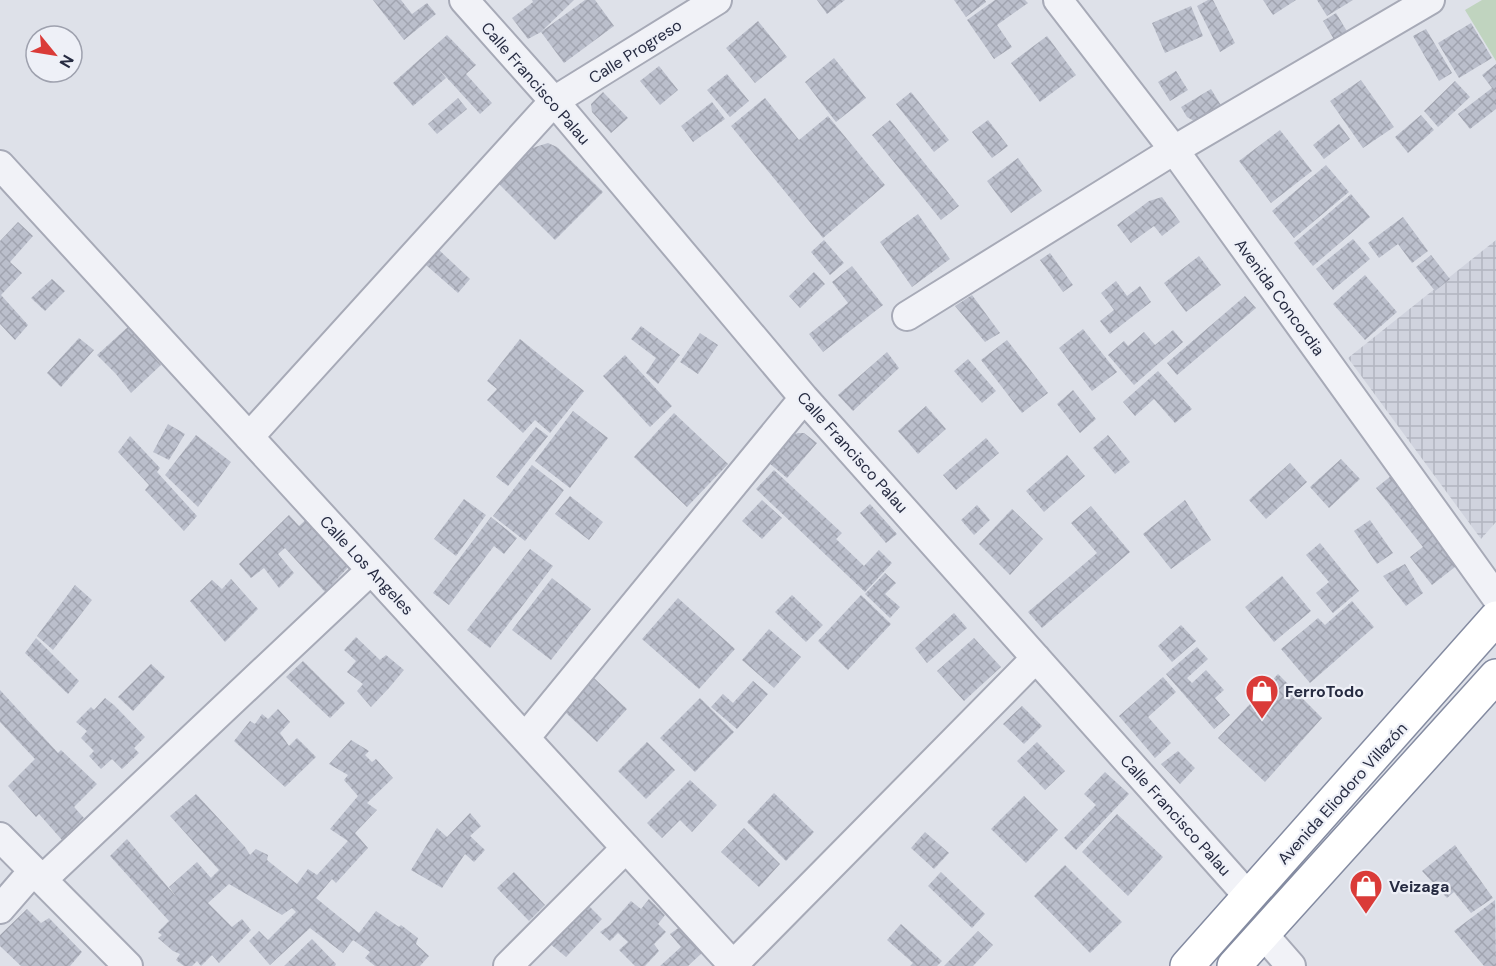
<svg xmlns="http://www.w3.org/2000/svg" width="1496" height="966" viewBox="0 0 1496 966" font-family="'DM Sans',sans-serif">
<defs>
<pattern id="industrial-grid" width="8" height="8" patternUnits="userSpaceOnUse" patternTransform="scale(1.5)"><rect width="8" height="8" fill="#d0d3de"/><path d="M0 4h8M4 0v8" fill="none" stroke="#b2b5c0"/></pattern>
<pattern id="building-cross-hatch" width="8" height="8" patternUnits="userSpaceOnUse" patternTransform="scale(1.5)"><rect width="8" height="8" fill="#bbbfcc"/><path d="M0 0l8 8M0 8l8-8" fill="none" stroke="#a1a4b0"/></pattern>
</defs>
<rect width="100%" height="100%" fill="#dee1e9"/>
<path fill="url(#industrial-grid)" d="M1496 240V522L1481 539 1348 358Z"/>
<path fill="#c0d4bf" d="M1482 0H1496V61L1465 10Z"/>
<path fill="url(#building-cross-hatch)" d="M373 0H401L412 14 427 3 436 14 404 40Z
M532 0H574L541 32 585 0H595L614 26 564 63 541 32 528 39 512 18 533 2Z
M817 0H845L827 14Z
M954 0H985L986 2 966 17Z
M995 0H1025L1028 3 997 25 1012 47 994 59 967 20Z
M1208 0H1213L1235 43 1220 52 1197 6Z
M1263 0H1296L1273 15Z
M1317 0H1353L1327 16Z
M1191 6 1203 36 1165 53 1152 23Z
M1336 13 1348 33 1335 41 1323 21Z
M758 21 787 57 755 83 726 48Z
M1471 23 1492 58 1459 78 1438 43Z
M1426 29 1452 73 1439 81 1413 36Z
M447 35 476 65 466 74 492 103 480 114 436 66 446 78 413 106 393 83Z
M1047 36 1076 75 1040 102 1011 63Z
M834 58 866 98 836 122 805 82Z
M1496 64V109L1470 129 1458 114 1492 88 1482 75Z
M659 66 678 90 660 105 640 81Z
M1176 71 1188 90 1170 101 1158 82Z
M727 74 749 101 730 117 707 90Z
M1361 80 1394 127 1363 148 1330 101Z
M1455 81 1470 97 1438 127 1424 111Z
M1211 89 1222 107 1200 120 1194 121 1187 117 1181 107Z
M603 92 628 118 611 133 592 112 591 104Z
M911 92 949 140 934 152 896 104Z
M458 98 467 109 437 134 428 124Z
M765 98 799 140 828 116 885 185 823 238 731 126Z
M712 102 725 119 693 142 681 126Z
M1421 115 1434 130 1408 153 1395 137Z
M890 120 959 206 941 220 872 135Z
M988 120 1008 146 992 158 972 132Z
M1339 124 1350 139 1324 159 1313 145Z
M1280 130 1312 171 1271 203 1239 161Z
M548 143 557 147 603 192 555 240 498 183 532 148Z
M1018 158 1042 191 1011 213 987 181Z
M1326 165 1349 192 1294 238 1272 211Z
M1351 194 1370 217 1313 266 1294 243Z
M1162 197 1180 222 1162 236 1154 226 1131 243 1117 225 1149 201Z
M918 214 950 259 912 287 880 242Z
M1403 217 1428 251 1412 263 1398 244 1379 258 1368 243Z
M18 222 33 236 10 262 22 273 1 295 28 325 15 340 0 324V241Z
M1353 239 1370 259 1333 290 1316 269Z
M824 240 844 263 830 275 811 252Z
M439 250 470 279 458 293 426 265Z
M1050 253 1073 285 1063 292 1040 260Z
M1431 255 1450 279 1435 291 1416 267Z
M1199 256 1221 285 1186 312 1164 283Z
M852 266 883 305 823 352 809 334 848 303 832 282Z
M814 272 825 284 800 308 789 296Z
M1365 275 1397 312 1365 340 1333 304Z
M52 279 65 291 45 311 31 298Z
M1116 281 1127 296 1140 286 1151 302 1110 334 1100 321 1114 310 1101 293Z
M972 295 1000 333 985 342 955 306Z
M1245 296 1256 308 1177 375 1167 363Z
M129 326 161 365 131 393 116 374 97 355Z
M641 326 680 355 658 384 646 373 656 358 631 339Z
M1083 329 1117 372 1092 391 1059 348Z
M1173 330 1183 342 1134 385 1108 355 1124 341 1128 346 1144 332 1155 345Z
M700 333 718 345 698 374 680 362Z
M79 338 94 350 61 387 47 373Z
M520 339 584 391 550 433 535 420 523 433 487 400 497 389 487 381Z
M1007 340 1048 393 1022 413 981 360Z
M887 352 899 368 853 411 838 395Z
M625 355 672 406 650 427 603 376Z
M968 359 996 391 982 403 954 371Z
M1158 371 1192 409 1175 423 1154 399 1135 416 1123 402Z
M1073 390 1096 419 1080 433 1057 404Z
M926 406 946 429 918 454 898 431Z
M573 411 608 438 570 488 535 461Z
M674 413 728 464 687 507 634 457Z
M168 424 185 434 169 460 153 452Z
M536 427 548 436 508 486 496 477Z
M798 433H804L817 443 787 478 769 463 793 435Z
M196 435 231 462 198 507 165 475Z
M1108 435 1130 462 1115 474 1093 448Z
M130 436 160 468 157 472 197 516 184 531 145 490 149 485 118 452Z
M986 438 999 453 956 490 943 475Z
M1067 455 1085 476 1044 512 1026 491Z
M1341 459 1360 479 1329 508 1310 487Z
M1290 463 1307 482 1266 519 1249 500Z
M532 465 564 490 525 541 493 516Z
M774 470 842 533 836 539 864 566 879 550 892 563 865 592 756 489Z
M1396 472 1464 560 1432 585 1410 557 1423 547 1376 488Z
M570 496 603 522 589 540 555 514Z
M464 499 486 515 456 556 434 539Z
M762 500 782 518 762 539 742 521Z
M1185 500 1211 540 1171 569 1143 534Z
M870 504 897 534 886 543 860 513Z
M977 505 990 520 974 535 961 520Z
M1091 506 1130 552 1042 628 1028 612 1097 553 1071 523Z
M1012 509 1043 539 1010 575 979 544Z
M289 515 299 526 310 516 352 563 325 592 285 548 278 554 294 573 279 588 264 568 251 578 239 564Z
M491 517 517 538 504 554 494 546 449 605 433 593Z
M1370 520 1393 553 1377 564 1354 531Z
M1320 543 1359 591 1333 613 1316 593 1329 582 1306 555Z
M530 549 553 566 490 648 467 630Z
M1405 564 1423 593 1406 606 1383 576Z
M885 573 896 583 885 594 900 607 890 618 865 594Z
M1282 576 1311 611 1274 642 1245 607Z
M552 578 591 609 551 660 512 630Z
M231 579 258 609 225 642 190 601 212 580 222 589Z
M75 585 92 600 53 650 37 636Z
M792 595 823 625 806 642 775 612Z
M861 595 891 624 848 670 818 641Z
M678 598 735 649 699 689 642 639Z
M1352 601 1374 627 1310 683 1281 649 1318 618 1325 625Z
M954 613 967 628 927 663 915 648Z
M1181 625 1196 641 1172 662 1158 646Z
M769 629 801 657 774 688 742 660Z
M356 637 380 660 386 655 404 670 389 688 371 707 357 691 363 684 347 672 356 661 344 650Z
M36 638 79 681 68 694 25 653Z
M974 638 1001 667 964 701 937 671Z
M1197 647 1208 659 1187 678 1192 683 1206 670 1224 690 1215 698 1230 715 1214 729 1166 674Z
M303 661 345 703 330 718 286 677Z
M151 664 165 677 133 711 118 697Z
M1278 674 1322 718 1265 782 1218 738Z
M1163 677 1176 692 1148 717 1171 743 1155 758 1119 716Z
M594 678 627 709 597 742 564 711Z
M753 681 768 694 737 729 711 707 723 694 733 703Z
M0 690 58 753 61 750 97 784 74 807 84 818 62 840 39 814 36 817 8 786 35 759 0 722Z
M105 698 114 705 145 737 134 748 139 753 122 769 112 759 101 769 89 756 94 751 81 738 87 731 76 722 91 707 94 710Z
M700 698 734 732 695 772 660 738Z
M1022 706 1042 726 1024 744 1003 724Z
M278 709 290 722 280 733 289 746 297 738 316 757 285 787 234 741 250 721 255 724 262 714 268 719Z
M351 740 369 751 365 755 372 762 376 759 393 778 367 803 377 810 355 833 368 848 336 883 332 879 316 898 359 933 376 911 399 927 401 925 418 938 416 944 429 956 420 966H375L365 958 370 952 353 940 343 953 310 928 270 965 249 941 259 931 268 940 296 912 292 908 282 915 229 884 208 903 232 927 242 919 251 930 219 963 212 955 201 966 197 961 192 966H184L176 960 180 954 173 951 158 938 162 935 158 932 169 921 110 856 127 839 178 899 169 887 197 862 211 878 219 870 170 816 196 794 245 847 250 855 256 849 268 855 267 860 297 884 308 869 317 875 348 841 330 829 358 796 344 780 348 775 329 764Z
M647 742 675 770 646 799 618 771Z
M1037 742 1065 771 1045 790 1017 761Z
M1178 751 1195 768 1180 784 1161 764Z
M1105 772 1129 794 1076 850 1064 838 1096 805 1084 794Z
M690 780 717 805 692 832 680 820 662 838 647 823Z
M774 793 814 832 786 861 747 822Z
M1024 796 1058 830 1026 863 991 829Z
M470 813 481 826 470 836 485 850 474 862 465 854 442 888 411 870 437 828 447 837Z
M1117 814 1163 857 1128 896 1082 852Z
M744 828 780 864 759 887 721 852Z
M925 832 949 853 934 869 911 848Z
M1455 845 1493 898 1471 913 1454 892 1447 898 1422 871Z
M1065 865 1122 922 1090 953 1034 896Z
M514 872 545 905 529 921 497 888Z
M941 872 985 914 972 928 928 886Z
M649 899 665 915 658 924 666 932 654 944 659 951 645 966H635L619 950 628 942 618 933 610 941 600 932 610 925 631 901 641 909Z
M1495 900 1496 966H1484L1454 931Z
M588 905 602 919 566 957 549 943Z
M27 909 41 923 49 918 82 952 70 966H21L0 946V935Z
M901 924 942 961 937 966H910L913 963 887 940Z
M681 926 703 952 688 966H660L681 947 670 934Z
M978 931 993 945 973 966H944Z
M312 939 336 964 335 966H284Z"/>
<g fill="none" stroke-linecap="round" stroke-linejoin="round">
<g stroke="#a7aab7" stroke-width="32">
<path id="minor" d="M464 0 554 101 804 398 1249 897
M1058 0 1174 150 1496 597
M0 165 734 966
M907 316 1174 150 1430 0
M249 437 554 101 717 0
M525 738 804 398
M0 837 128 966
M42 880 371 570
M0 909 33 871
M1263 934 1291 966
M733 965 1036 658
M508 966 626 848"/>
</g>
<g stroke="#848ba1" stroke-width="36">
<path id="trunk" d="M1187 966 1496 618
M1234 966 1496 676"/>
</g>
<use href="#minor" stroke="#f1f2f7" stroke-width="28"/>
<use href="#trunk" stroke="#fff" stroke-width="33"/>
</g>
<defs>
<g id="shop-pin" transform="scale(1.725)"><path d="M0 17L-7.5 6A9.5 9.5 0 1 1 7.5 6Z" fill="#da3b38" stroke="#eef0f7"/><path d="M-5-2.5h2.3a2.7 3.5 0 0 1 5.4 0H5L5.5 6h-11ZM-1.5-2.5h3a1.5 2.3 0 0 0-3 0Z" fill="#fff"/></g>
</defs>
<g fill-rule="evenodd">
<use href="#shop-pin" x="1262" y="691"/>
<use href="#shop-pin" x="1366" y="886"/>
</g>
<g text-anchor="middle" stroke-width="4.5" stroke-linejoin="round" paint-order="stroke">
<g font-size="16" fill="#262b41" stroke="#eef0f7">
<text transform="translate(635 51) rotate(-32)" y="6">Calle Progreso</text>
<text transform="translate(536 83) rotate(49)" y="6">Calle Francisco Palau</text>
<text transform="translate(1280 297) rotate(54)" y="6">Avenida Concordia</text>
<text transform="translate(853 452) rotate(48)" y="6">Calle Francisco Palau</text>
<text transform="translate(367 565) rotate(47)" y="6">Calle Los Angeles</text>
<text transform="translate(1342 793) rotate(-48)" y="6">Avenida Eliodoro Villazón</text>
<text transform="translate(1176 815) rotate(48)" y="6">Calle Francisco Palau</text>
</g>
<g font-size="16" font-weight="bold" fill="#262b41" stroke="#eef0f7" text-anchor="start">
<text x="1285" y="697">FerroTodo</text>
<text x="1389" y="892">Veizaga</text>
</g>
</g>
<g transform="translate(54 54) rotate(120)"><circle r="28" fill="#eef0f7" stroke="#9ea1ae" stroke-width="1.5"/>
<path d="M0-4.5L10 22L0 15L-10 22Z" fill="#da3b38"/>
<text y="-9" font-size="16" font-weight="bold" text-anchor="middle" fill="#262b41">N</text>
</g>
</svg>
